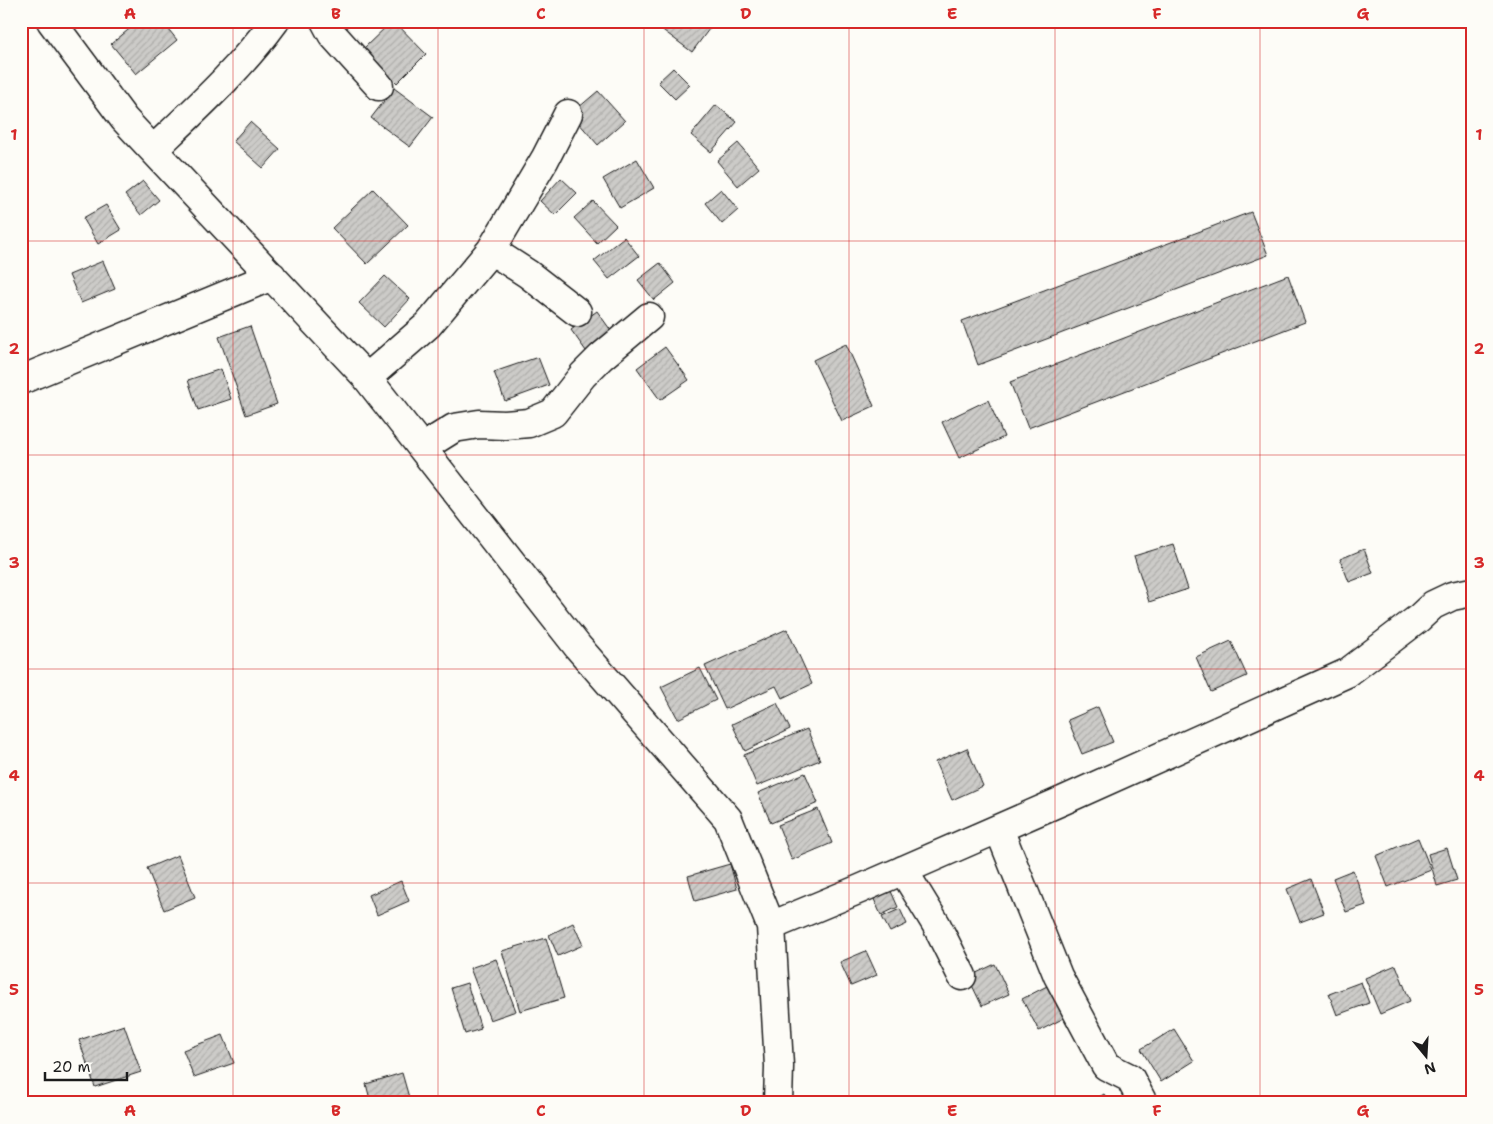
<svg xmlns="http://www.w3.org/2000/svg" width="1493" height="1124" viewBox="0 0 1493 1124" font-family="'Shantell Sans',sans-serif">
<defs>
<pattern id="building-hatch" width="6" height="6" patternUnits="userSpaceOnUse" patternTransform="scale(1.25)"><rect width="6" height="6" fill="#cccbc8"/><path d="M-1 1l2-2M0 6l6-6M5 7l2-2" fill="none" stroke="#afaeab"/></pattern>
</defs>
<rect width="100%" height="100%" fill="#fdfcf7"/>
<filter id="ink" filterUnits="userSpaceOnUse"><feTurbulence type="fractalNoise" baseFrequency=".02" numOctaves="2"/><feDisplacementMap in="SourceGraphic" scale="10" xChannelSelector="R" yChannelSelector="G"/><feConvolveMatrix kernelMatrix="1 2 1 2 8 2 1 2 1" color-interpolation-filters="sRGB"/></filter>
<g filter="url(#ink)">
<path fill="url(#building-hatch)" stroke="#1c1c1c" d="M139 21H162L177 40 136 74 111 44Z
M392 21H394L426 54 397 83 363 49Z
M666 21H715L692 52 660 28Z
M673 68 690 85 675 99 658 82Z
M394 88 433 117 410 147 371 118Z
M598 91 625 121 598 145 571 114Z
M716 105 737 122 711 152 691 135Z
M250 122 280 149 263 168 233 141Z
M738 143 759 168 738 186 717 161Z
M637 159 654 188 620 208 603 179Z
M561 178 577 193 555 215 540 201Z
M143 181 159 200 141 215 125 195Z
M373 189 408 225 367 264 332 228Z
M721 189 738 210 722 224 705 203Z
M593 201 616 225 597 243 574 218Z
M106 205 121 230 98 244 83 218Z
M1251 212 1268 255 978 365 962 321Z
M624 237 639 256 609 279 594 261Z
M103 261 115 289 81 303 69 275Z
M660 263 675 283 654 300 638 280Z
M1288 275 1305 322 1028 428 1010 382Z
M385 276 410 299 384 327 359 303Z
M597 311 612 332 586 351 571 330Z
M250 326 277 404 246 415 219 337Z
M846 344 874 406 842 421 813 360Z
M665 347 689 380 660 400 637 368Z
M538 357 549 385 505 401 494 372Z
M221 369 231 399 198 410 188 380Z
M988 400 1004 437 959 458 942 422Z
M1173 544 1188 589 1149 602 1134 556Z
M1364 549 1373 573 1349 582 1340 559Z
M787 629 812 684 782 698 776 686 725 709 705 666Z
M1231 641 1247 676 1211 692 1196 657Z
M700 668 716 700 678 719 661 687Z
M777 703 790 729 745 751 732 724Z
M1098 707 1113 742 1082 754 1068 720Z
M1469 709H1472V757Z
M807 729 820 760 757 786 744 755Z
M967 748 983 786 952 800 935 762Z
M805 773 818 803 771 823 758 793Z
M818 809 832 843 792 860 778 825Z
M1418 838 1431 870 1388 887 1376 856Z
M1447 848 1457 880 1437 886 1428 854Z
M178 855 195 897 164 910 147 868Z
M730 864 737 889 695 901 688 876Z
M1353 870 1366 905 1346 912 1333 878Z
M1311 879 1324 913 1300 922 1287 889Z
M401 881 409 901 377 915 369 895Z
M890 889 898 907 881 915 873 897Z
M900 909 907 924 890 932 882 917Z
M573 923 583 945 558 956 549 935Z
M546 938 564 998 520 1011 502 951Z
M866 951 877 975 851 986 840 962Z
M496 959 516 1011 490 1020 470 968Z
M995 964 1009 994 982 1006 968 977Z
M1396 965 1410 1001 1380 1014 1365 978Z
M1361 982 1369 1003 1337 1015 1329 994Z
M467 983 481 1029 465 1034 451 988Z
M1047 986 1064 1018 1039 1031 1022 999Z
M124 1025 141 1072 95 1087 79 1040Z
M1174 1029 1194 1061 1161 1082 1141 1049Z
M223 1035 234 1063 194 1077 183 1050Z
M402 1073 410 1101 406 1103H371L366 1084Z
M1104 1094 1110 1103H1090Z"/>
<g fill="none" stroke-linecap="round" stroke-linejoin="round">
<g stroke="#1c1c1c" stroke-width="31">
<path id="minor" d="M51 21 124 119 153 150C196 109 240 69 275 21
M325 21 332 34 379 86
M153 150 367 378 578 647 728 819 771 926 779 1066 778 1103
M491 250 528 274 577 312
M367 378 428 325 491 250 545 159 568 114
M21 380 272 276
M422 448 454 428 479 424 505 425 529 423 553 413 583 375 601 357 649 317
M999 829 1058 976 1106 1066 1130 1078 1143 1103
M903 870 936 924 962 976
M771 926 860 889 1064 800 1347 673 1419 618 1433 605 1452 596 1472 592"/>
</g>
<use href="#minor" stroke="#fdfcf7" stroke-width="28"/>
</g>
</g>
<path fill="none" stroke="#d62828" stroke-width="1" stroke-opacity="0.55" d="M233 21V1103M438 21V1103M644 21V1103M849 21V1103M1055 21V1103M1260 21V1103M21 241H1472M21 455H1472M21 669H1472M21 883H1472"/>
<rect width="1493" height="1124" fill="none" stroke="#fdfcf7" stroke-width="55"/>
<g transform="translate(1426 1056) rotate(162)" stroke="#fdfcf7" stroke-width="4" paint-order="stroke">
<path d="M0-4L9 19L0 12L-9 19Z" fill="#1c1c1c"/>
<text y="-8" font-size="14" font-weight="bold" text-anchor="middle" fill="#1c1c1c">N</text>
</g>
<path d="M45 1072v8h82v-8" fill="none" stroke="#1c1c1c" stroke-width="2.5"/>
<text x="52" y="1072" font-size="15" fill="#1c1c1c" stroke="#fdfcf7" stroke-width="4" paint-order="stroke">20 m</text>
<rect x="28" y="28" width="1438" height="1068" fill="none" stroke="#d62828" stroke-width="2"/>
<g font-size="16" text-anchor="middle" font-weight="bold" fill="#d62828">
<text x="130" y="19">A</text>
<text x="336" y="19">B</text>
<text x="541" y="19">C</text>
<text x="746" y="19">D</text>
<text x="952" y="19">E</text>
<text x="1157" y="19">F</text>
<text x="1363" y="19">G</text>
<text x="14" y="140">1</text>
<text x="1479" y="140">1</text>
<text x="14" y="354">2</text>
<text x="1479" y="354">2</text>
<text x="14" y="568">3</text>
<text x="1479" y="568">3</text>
<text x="14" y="781">4</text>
<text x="1479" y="781">4</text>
<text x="14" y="995">5</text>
<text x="1479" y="995">5</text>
<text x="130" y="1116">A</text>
<text x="336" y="1116">B</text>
<text x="541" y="1116">C</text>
<text x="746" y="1116">D</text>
<text x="952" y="1116">E</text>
<text x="1157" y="1116">F</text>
<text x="1363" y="1116">G</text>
</g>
</svg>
